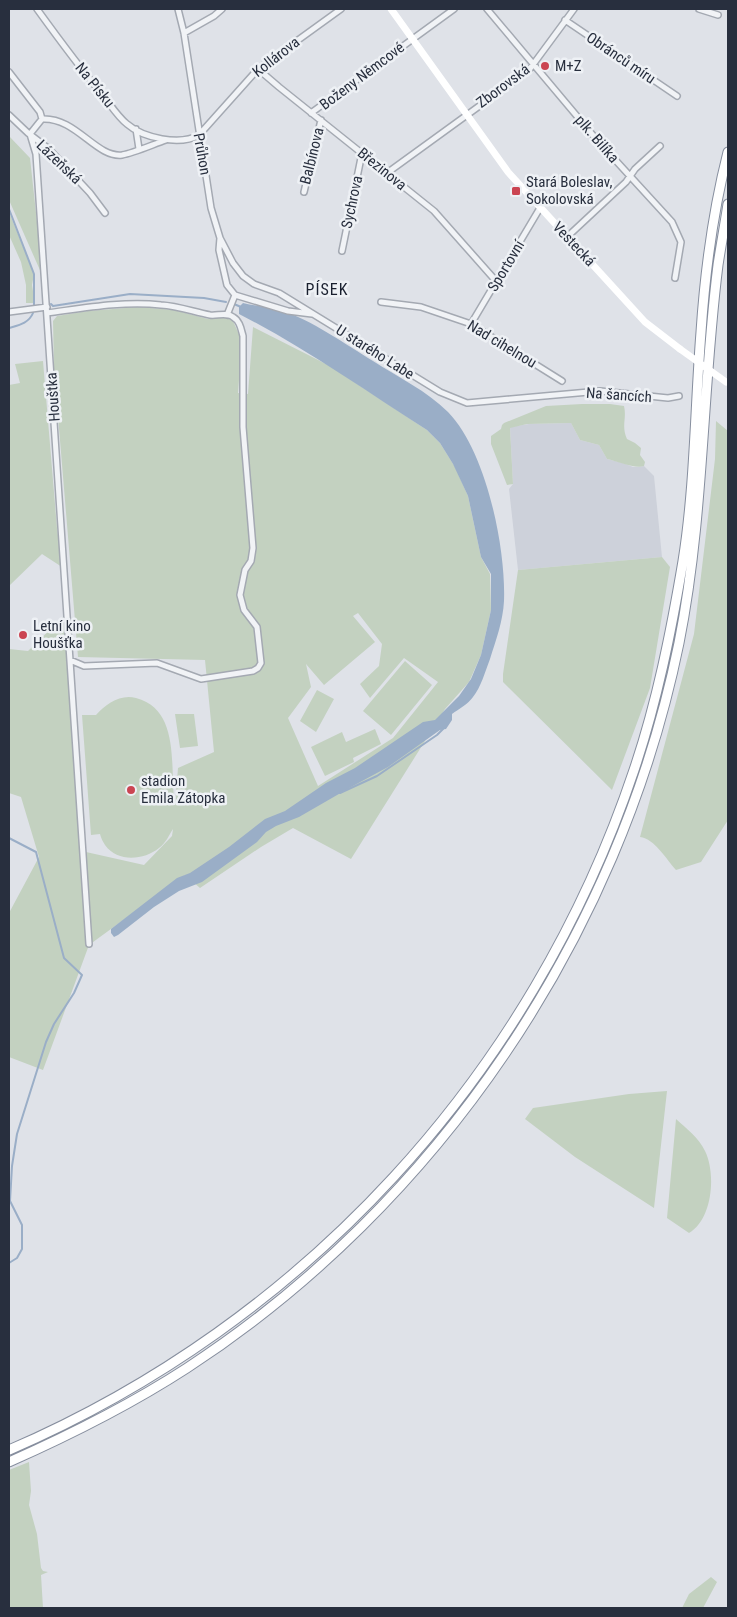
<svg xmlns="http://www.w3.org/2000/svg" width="737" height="1617" viewBox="0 0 737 1617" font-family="'Roboto Condensed',sans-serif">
<rect width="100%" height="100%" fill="#dfe2e8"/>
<path fill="#cdd1da" d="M571 423 580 440 599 445 607 459 623 463 633 467H639L644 466 654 476 662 557 518 570 509 489 513 484 510 427 529 424Z"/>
<path fill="#c3d1c0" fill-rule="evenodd" d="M9 136 30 158 43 277 9 200Z
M9 212 34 274 32 285 35 303H26V285L21 262 9 235Z
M138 307 174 310 208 319 228 310 242 341 238 393 248 394 253 327 330 366 427 430 440 443 455 467 468 496 481 557 490 574 491 610 481 655 469 682 445 709 351 859 293 828 261 847 200 888 185 875 89 945 43 1070 9 1057V913L39 857 21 797 9 793V649L28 651 64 616 86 852 144 865 172 836 173 829C169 835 166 843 159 848 144 860 118 863 105 845 103 842 101 838 100 834L91 835 82 715H96C106 704 120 694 136 698 182 710 169 771 175 806L178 768 214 752 205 660 78 657 54 368 53 321 57 316 88 311ZM358 613 382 644 379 666 360 684 370 698 404 658 438 682 393 738 318 786 288 718 311 687 306 664 324 685 375 642 353 616Z
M43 361 57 528 62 567 42 554 9 586V385L20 383 15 364Z
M582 404H610L624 406C627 418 621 426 627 439L635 443 641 448 640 455 645 462 644 466C635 469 617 461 607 459L599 445 580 440 571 423 527 424 510 428 513 484 507 485 491 444V436L501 429 502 425 504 423 546 406Z
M716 421 728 431V820L701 862 676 870C666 859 655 839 640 837L694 634 715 459Z
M662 557 670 567 650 688 612 790 503 682V674L518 570Z
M405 661 432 685 391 735 363 711Z
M317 690 334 699 316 732 300 721Z
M175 714H194L198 746 180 748Z
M375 729 381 744 353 758 354 762 325 776 311 747 342 732 346 742Z
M667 1091 654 1208 575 1157 525 1119 533 1108 629 1094Z
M676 1119C686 1128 699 1138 705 1151 716 1173 713 1219 689 1233L667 1218Z
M29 1462 31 1491 29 1505 37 1534 41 1568 43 1571 48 1572 41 1575 43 1608H9V1470Z
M711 1577 717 1582 703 1608H682L689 1594Z"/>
<path fill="#9aaec7" d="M243 303C255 306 270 307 280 310 312 320 345 344 373 361 398 377 427 391 448 412 486 451 506 547 504 601 503 621 496 640 490 659 485 672 481 687 473 697 468 704 459 709 452 714V720L446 729 440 730 388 767 351 787 299 817 276 826 266 832 257 842 202 882 179 891 154 907 118 935 114 937 111 933V929L177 878 190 873 229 847 265 819 285 811 326 783 355 768 423 722 435 720 459 696 471 679 481 655 491 610V574L481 557 468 496 453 464 440 443 427 430C364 390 304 347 239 314V307Z"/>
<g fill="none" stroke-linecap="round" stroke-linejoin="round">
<path stroke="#9aaec7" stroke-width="2" d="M9 209 34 274V305
M51 304 53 306 130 294 204 298 226 302
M234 304 241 307
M9 328C19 325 29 323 33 313
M340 793 377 776 437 735 443 729
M9 838 36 852 64 958 82 975 74 993 54 1024 46 1042 17 1134 12 1166 10 1201 22 1225V1249L17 1258 9 1263"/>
<g stroke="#a4a9b2" stroke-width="8">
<path id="street" d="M37 9C58 38 79 67 102 94 110 104 117 116 127 124 143 138 180 146 199 135L258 69 341 9
M178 9 184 33 211 208 220 238 219 250 227 285 235 295
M487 9 597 140 672 222 681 242 675 278
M699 9 718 15
M565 20 677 96
M184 33 214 16 222 9
M258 69 279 87 434 211 496 281
M9 72 40 112 42 119 30 134
M311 113 454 9
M9 115 28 133 49 149 90 193 105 213
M42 119C76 117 96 158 122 155 134 153 154 144 166 140
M136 129 139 149
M30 134 36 154 89 944
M387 173 529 70 574 9
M304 192 321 120
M567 237 626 182 635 169 660 146
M220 238 233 263 243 276 254 284 279 293 440 392 467 403 600 391 668 398 679 396
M342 251 362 153
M235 295 288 311 312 314
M381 302 421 307 471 324 562 381
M9 312 47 307
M47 313C85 308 123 301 161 305 178 306 194 312 210 315 217 316 227 312 233 317 240 321 241 329 243 336V427L253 548 251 561 245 570 240 595 244 610 257 627 261 663 258 668 253 671 201 679 157 663 84 666 70 660
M227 315 235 295
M471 324 540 208"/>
</g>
<g stroke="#868e9e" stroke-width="11">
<path id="highway" d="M9 1450C304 1323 532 1075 634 770 657 702 671 632 683 561 695 486 695 408 701 332 705 272 713 211 728 152
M9 1462C70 1435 130 1405 187 1368 438 1204 619 937 679 643 704 518 702 391 718 265 721 245 725 224 728 204"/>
</g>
<use href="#street" stroke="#f1f3f6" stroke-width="5"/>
<path stroke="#fff" stroke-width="7" d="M391 9 508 172 645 322 680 349"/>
<use href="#highway" stroke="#fff" stroke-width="9"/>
<path stroke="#fff" stroke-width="7" d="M680 349 726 382"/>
</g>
<g fill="#cb4552" stroke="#eef1f5" stroke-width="2">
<circle cx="545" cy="66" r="5"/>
<rect x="511" y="186" width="10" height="10" rx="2.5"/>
<circle cx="23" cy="635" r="5"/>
<circle cx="131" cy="790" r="5"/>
</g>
<g text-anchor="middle" stroke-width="5" stroke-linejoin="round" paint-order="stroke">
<g font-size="15" fill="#282f3e" stroke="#eef1f5">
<text transform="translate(276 57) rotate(-38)" y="5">Kollárova</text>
<text transform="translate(621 58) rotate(34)" y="5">Obránců míru</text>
<text transform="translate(362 76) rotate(-37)" y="5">Boženy Němcové</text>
<text transform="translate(95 85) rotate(51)" y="5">Na Písku</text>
<text transform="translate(503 86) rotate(-37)" y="5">Zborovská</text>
<text transform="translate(597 139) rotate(49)" y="5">plk. Bilíka</text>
<text transform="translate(202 154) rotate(80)" y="5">Průhon</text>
<text transform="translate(312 156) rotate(-76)" y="5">Balbínova</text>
<text transform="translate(59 162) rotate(44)" y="5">Lázeňská</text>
<text transform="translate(382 169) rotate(39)" y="5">Březinova</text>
<text transform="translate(352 202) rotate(-78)" y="5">Sychrova</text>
<text transform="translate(574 244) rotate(47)" y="5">Vestecká</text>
<text transform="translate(506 266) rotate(-59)" y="5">Sportovní</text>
<text transform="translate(502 344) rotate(31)" y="5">Nad cihelnou</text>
<text transform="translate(375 352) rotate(32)" y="5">U starého Labe</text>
<text transform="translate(619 395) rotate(4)" y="5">Na šancích</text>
<text transform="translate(53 397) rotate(-94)" y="5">Houštka</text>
</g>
<g font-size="15" fill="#282f3e" stroke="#eef1f5" text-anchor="start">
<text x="555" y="71">M+Z</text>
<text x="526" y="187">Stará Boleslav,<tspan x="526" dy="17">Sokolovská</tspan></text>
<text x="33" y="631">Letní kino<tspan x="33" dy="17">Houšťka</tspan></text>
<text x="141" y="786">stadion<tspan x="141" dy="17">Emila Zátopka</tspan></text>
</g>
<g font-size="16" letter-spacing="1" fill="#1a202f" stroke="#eef1f5">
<text x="327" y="295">PÍSEK</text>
</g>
</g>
<rect width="737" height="1617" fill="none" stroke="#282f3e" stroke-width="20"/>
</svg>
